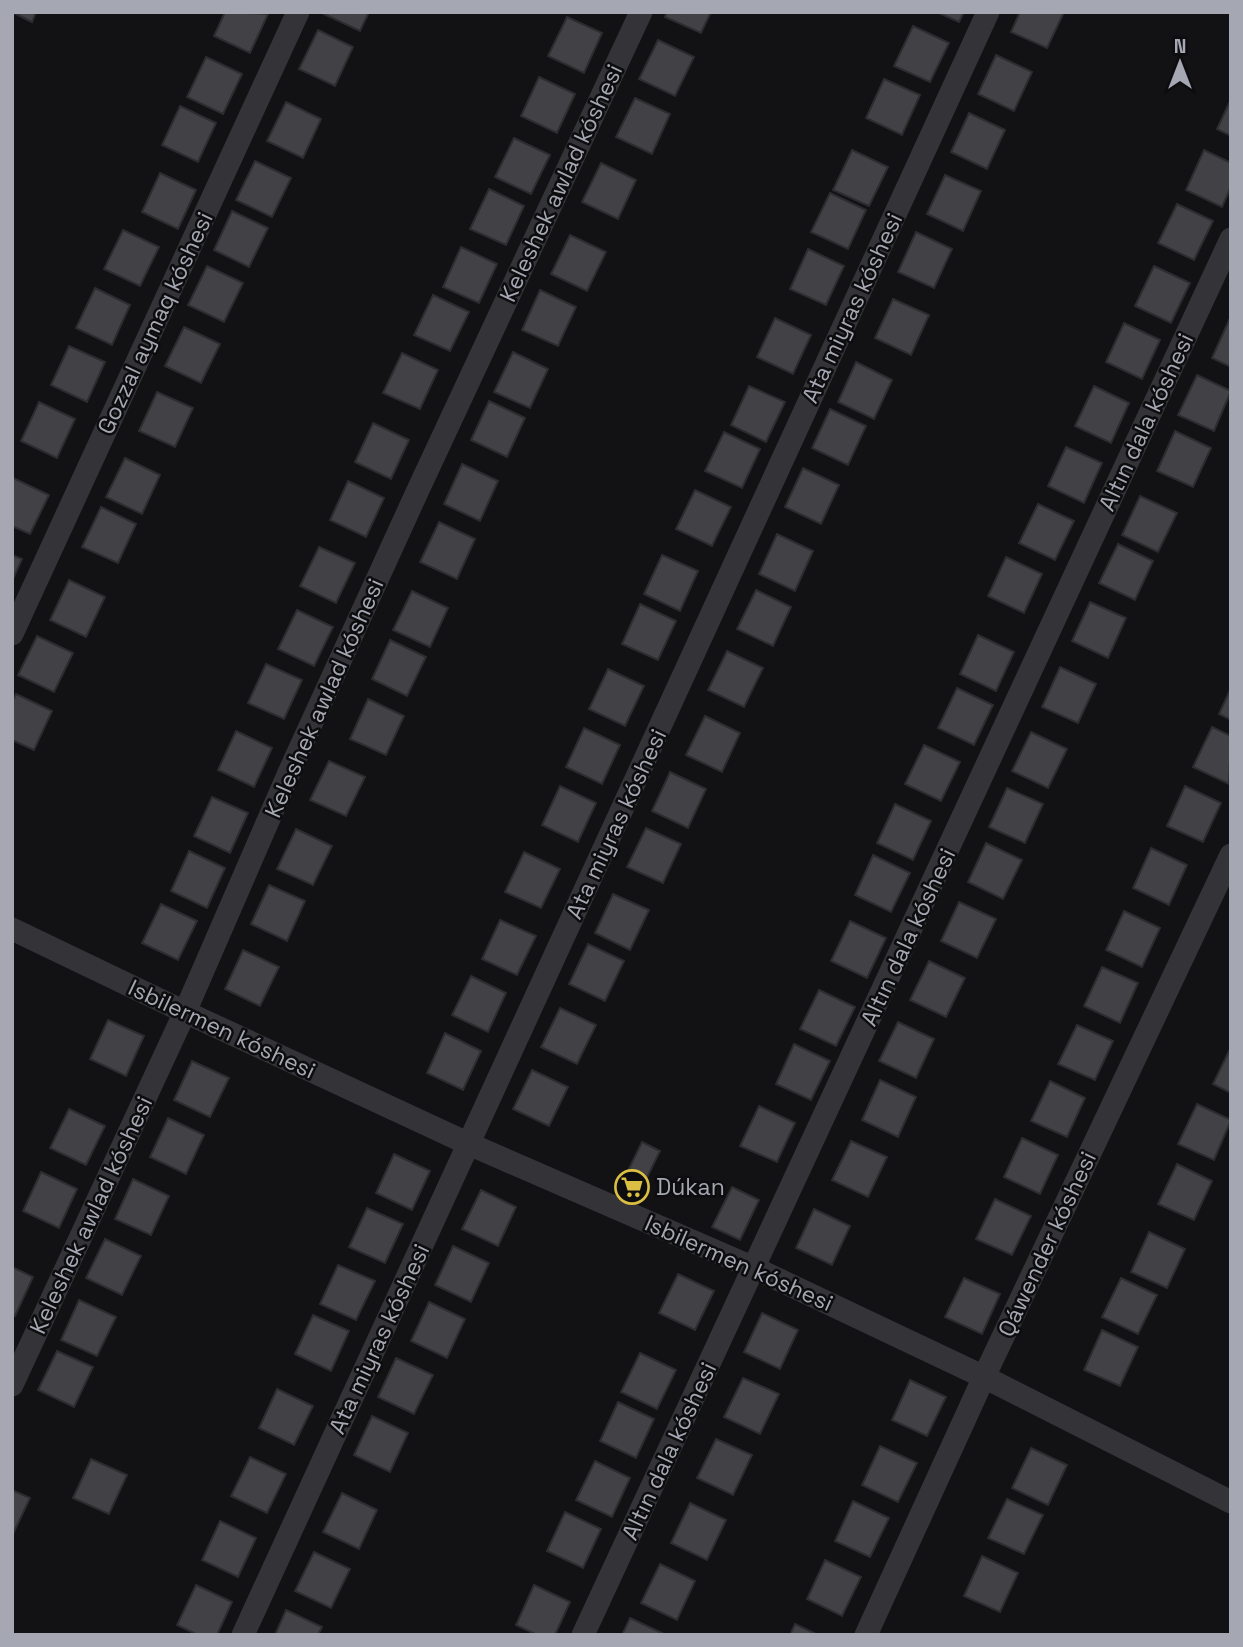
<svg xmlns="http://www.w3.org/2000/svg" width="1243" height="1647" viewBox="0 0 1243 1647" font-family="'Space Grotesk',sans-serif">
<rect width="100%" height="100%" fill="#121214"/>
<path fill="#424246" stroke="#2d2c2f" stroke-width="2" d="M12 12H36L32 22Z
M225 12 268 14 250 53 214 36Z
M325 12H369L360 31 324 14Z
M667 12H711L701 33 665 17Z
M937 12H964L959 22Z
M1020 12H1064L1047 48 1011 32Z
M567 17 602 33 584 73 548 56Z
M913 26 949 43 930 82 894 66Z
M318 30 353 47 335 86 299 69Z
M658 40 694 57 675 96 639 79Z
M996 55 1032 72 1014 111 978 94Z
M206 57 242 74 223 114 187 97Z
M539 77 575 94 557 133 521 116Z
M884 79 920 95 902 135 866 118Z
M635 98 670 114 652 154 616 137Z
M1231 99V136L1217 129Z
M286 102 321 119 303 158 267 141Z
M180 106 216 123 198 162 162 145Z
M969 113 1005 130 987 169 951 152Z
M514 138 550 155 531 194 495 177Z
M852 150 888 167 869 206 833 190Z
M1204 150 1231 163V187L1222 207 1186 190Z
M255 161 291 178 272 217 236 200Z
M601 163 636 180 618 219 582 202Z
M160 173 196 190 178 229 142 212Z
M945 175 981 191 963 231 927 214Z
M489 189 524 206 506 245 470 229Z
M830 193 866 210 848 249 811 232Z
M1177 204 1213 221 1194 260 1158 243Z
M232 211 268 228 249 267 214 250Z
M123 230 159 247 140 286 104 269Z
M916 232 952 249 934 288 898 272Z
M570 235 606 252 587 291 551 274Z
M461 247 497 264 479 303 443 287Z
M808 249 844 266 826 305 790 289Z
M207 266 243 283 224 322 188 305Z
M1154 266 1190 283 1171 323 1135 306Z
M95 288 130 305 112 345 76 328Z
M540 290 576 307 558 346 522 330Z
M433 295 469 312 450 351 414 335Z
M893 299 929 315 911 355 875 338Z
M775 318 811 335 793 374 757 357Z
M1230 318H1231V367L1212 358Z
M1124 323 1160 340 1142 379 1106 362Z
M184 327 220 344 201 383 165 366Z
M69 346 105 362 87 402 51 385Z
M513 352 548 369 530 408 494 392Z
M402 353 438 370 420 409 383 393Z
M856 362 892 380 874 419 838 402Z
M1197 375 1231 391 1214 431 1178 415Z
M749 386 785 402 766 442 731 425Z
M1094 386 1129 403 1111 443 1075 426Z
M157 392 193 408 175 447 139 431Z
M489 401 525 418 507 457 471 440Z
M39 402 75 419 57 458 21 441Z
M830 409 866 426 848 465 812 448Z
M373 423 409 440 391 479 355 462Z
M1175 431 1211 448 1193 487 1157 471Z
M724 432 760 449 742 488 705 471Z
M1066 447 1102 463 1084 503 1048 486Z
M125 458 160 475 142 514 106 497Z
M462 464 498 481 480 521 444 504Z
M803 468 839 485 821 524 785 507Z
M13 478 49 495 30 534 12 526Z
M348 481 384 498 366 537 330 520Z
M695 490 731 507 712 546 676 529Z
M1140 496 1177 513 1158 552 1122 535Z
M1038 504 1074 521 1055 560 1019 543Z
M101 507 136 524 118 563 82 547Z
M439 522 475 539 457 579 420 562Z
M777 534 813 551 795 591 759 574Z
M1118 544 1153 561 1135 600 1099 583Z
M319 547 355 563 336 603 300 586Z
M12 555 22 559 12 581Z
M662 555 698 571 680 611 644 594Z
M1006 557 1042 574 1024 613 988 596Z
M69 580 105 597 86 637 50 620Z
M756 590 791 607 773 646 737 629Z
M412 591 448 608 430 647 393 630Z
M1090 602 1126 618 1108 658 1072 641Z
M640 604 676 621 658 660 622 644Z
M297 610 333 627 314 666 278 649Z
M978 635 1014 652 996 691 960 674Z
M37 636 73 653 54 692 18 675Z
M390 640 426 657 407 696 372 679Z
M727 651 763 668 744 707 708 690Z
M266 664 302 680 284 719 248 703Z
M1060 667 1096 684 1078 723 1042 707Z
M608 669 644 686 625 726 589 709Z
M957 688 993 705 974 745 938 728Z
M1231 688V720L1219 714Z
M16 694 52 711 34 750 12 740V702Z
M368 699 404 716 386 755 350 739Z
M705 716 740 733 722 772 686 755Z
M1212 727 1231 736 1229 784 1193 767Z
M584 728 620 745 602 784 566 767Z
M236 731 272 748 254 787 218 770Z
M1031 732 1067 749 1048 788 1012 771Z
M924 745 960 762 941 801 905 784Z
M329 761 365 777 346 816 310 800Z
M670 772 706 789 688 828 652 811Z
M560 786 596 803 578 842 542 825Z
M1185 786 1221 803 1203 842 1167 826Z
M1007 788 1043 804 1025 843 989 827Z
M212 797 248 813 230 853 194 836Z
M895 804 931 821 913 860 877 843Z
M646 828 681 844 663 883 627 867Z
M296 829 332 846 313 885 277 869Z
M986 843 1022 860 1003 899 968 882Z
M1151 848 1187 865 1169 905 1133 888Z
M189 851 225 868 207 908 171 891Z
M524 852 560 869 541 908 505 892Z
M873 855 910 873 891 912 855 895Z
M269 885 305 901 287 941 251 924Z
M613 894 649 910 630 950 595 933Z
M959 902 996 919 977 958 941 941Z
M161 904 197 921 178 960 142 943Z
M1124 911 1160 928 1142 967 1106 950Z
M500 920 536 936 517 975 482 959Z
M850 921 886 938 867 978 831 961Z
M588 944 624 961 605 1001 569 984Z
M243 950 279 967 260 1006 225 989Z
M929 961 965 978 946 1017 910 1000Z
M1102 967 1138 983 1120 1023 1084 1006Z
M471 976 506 993 488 1032 452 1015Z
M819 990 855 1007 836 1046 800 1029Z
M560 1008 596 1025 577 1064 541 1047Z
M108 1020 144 1036 126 1076 90 1059Z
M898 1022 934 1039 916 1078 879 1061Z
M1077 1025 1113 1041 1095 1080 1058 1064Z
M445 1033 481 1051 463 1090 427 1073Z
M794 1044 830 1061 811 1100 776 1084Z
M1231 1047V1093L1213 1084Z
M192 1061 229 1078 210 1117 174 1100Z
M532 1070 568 1087 549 1126 513 1109Z
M880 1080 916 1097 898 1137 862 1120Z
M1050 1081 1085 1098 1067 1137 1031 1121Z
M1197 1104 1231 1120 1214 1160 1178 1144Z
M759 1106 795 1123 777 1162 740 1146Z
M69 1109 105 1126 86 1165 50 1148Z
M168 1118 204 1135 186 1174 150 1157Z
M1022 1138 1058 1155 1040 1194 1004 1177Z
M851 1141 887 1157 868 1197 832 1180Z
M642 1142 660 1151 639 1194 621 1185Z
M394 1154 430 1171 412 1210 376 1193Z
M1177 1164 1212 1181 1194 1220 1158 1204Z
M41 1172 77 1189 59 1228 23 1211Z
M133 1179 169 1196 151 1235 115 1219Z
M732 1187 759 1200 740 1240 712 1227Z
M481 1190 516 1207 498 1246 462 1229Z
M995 1199 1031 1216 1012 1255 976 1239Z
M367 1208 403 1224 385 1263 349 1247Z
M814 1209 850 1226 832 1265 796 1248Z
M1149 1232 1185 1249 1167 1288 1131 1272Z
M105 1239 141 1256 122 1295 86 1278Z
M453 1246 489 1263 471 1302 435 1285Z
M338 1265 375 1281 356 1320 320 1304Z
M12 1267 33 1277 15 1316 12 1314Z
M678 1274 714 1291 695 1330 659 1313Z
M964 1278 1000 1294 982 1334 945 1317Z
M1121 1278 1157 1295 1138 1334 1102 1317Z
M79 1300 116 1317 97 1356 61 1340Z
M429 1302 465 1319 447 1358 411 1341Z
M762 1313 798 1330 780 1369 744 1352Z
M313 1315 349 1331 331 1371 295 1354Z
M1102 1330 1138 1347 1120 1386 1084 1370Z
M57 1351 93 1367 74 1407 38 1390Z
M640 1353 676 1370 657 1409 621 1392Z
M396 1358 433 1375 414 1414 378 1397Z
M743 1378 779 1394 760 1434 724 1417Z
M910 1380 946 1397 927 1436 892 1420Z
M277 1389 313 1406 294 1445 259 1428Z
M618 1402 654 1419 636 1458 600 1441Z
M372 1416 408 1433 390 1472 354 1455Z
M716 1439 752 1455 733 1495 697 1478Z
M880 1446 917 1463 898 1502 862 1485Z
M1031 1448 1067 1465 1048 1505 1012 1488Z
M250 1457 286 1474 267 1513 231 1496Z
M91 1459 127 1475 109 1514 73 1498Z
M595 1461 630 1478 612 1517 576 1500Z
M12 1490 30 1498 12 1536Z
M342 1493 377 1510 359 1549 323 1532Z
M1007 1499 1043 1515 1024 1554 988 1538Z
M853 1501 889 1518 870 1557 835 1541Z
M690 1503 726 1520 707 1560 671 1543Z
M565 1512 601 1529 583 1568 547 1551Z
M220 1521 256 1538 238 1577 202 1560Z
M314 1552 350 1569 331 1608 295 1591Z
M982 1556 1018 1573 1000 1612 964 1596Z
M825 1560 861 1577 842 1616 807 1599Z
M660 1564 695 1581 677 1620 641 1603Z
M196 1585 232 1602 217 1635H198L177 1625Z
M534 1585 570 1602 555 1635H537L516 1625Z
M286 1610 322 1627 318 1635H275Z
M630 1618 666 1635H622Z
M795 1624 818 1635H790Z"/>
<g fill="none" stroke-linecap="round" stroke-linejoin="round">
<path stroke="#343438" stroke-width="23" d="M12 634 298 12
M12 929 185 1012 469 1144 754 1268 984 1377 1231 1502
M12 1385 185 1012 291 768 418 490 641 12
M243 1635 988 12
M583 1635 1231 239
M866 1635 984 1377 1231 855"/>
</g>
<defs>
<g id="supermarket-ring" transform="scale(1.75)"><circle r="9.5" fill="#0d0d0f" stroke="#dbbf42" stroke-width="1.5"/><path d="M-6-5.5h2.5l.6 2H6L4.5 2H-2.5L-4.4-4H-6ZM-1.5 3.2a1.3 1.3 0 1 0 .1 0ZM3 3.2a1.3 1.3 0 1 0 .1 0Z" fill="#dbbf42"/></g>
</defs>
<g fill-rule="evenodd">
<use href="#supermarket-ring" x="632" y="1187"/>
</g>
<g text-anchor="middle" stroke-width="5" stroke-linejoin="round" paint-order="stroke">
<g font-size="23" fill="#a5a7b2" stroke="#0d0d0f">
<text transform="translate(561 183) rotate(-65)" y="8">Keleshek awlad kóshesi</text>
<text transform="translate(852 308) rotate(-65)" y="8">Ata miyras kóshesi</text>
<text transform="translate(155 323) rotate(-65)" y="8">Gozzal aymaq kóshesi</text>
<text transform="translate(1146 422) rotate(-65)" y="8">Altın dala kóshesi</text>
<text transform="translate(324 698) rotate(-66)" y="8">Keleshek awlad kóshesi</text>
<text transform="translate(616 824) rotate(-65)" y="8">Ata miyras kóshesi</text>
<text transform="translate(908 937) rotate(-65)" y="8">Altın dala kóshesi</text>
<text transform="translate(222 1029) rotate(25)" y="8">Isbilermen kóshesi</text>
<text transform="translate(91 1215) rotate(-65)" y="8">Keleshek awlad kóshesi</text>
<text transform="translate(1047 1244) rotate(-65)" y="8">Qáwender kóshesi</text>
<text transform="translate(739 1263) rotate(24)" y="8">Isbilermen kóshesi</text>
<text transform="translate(379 1339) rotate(-65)" y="8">Ata miyras kóshesi</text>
<text transform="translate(669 1451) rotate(-65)" y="8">Altın dala kóshesi</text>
</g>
<g font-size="23" fill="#a5a7b2" stroke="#0d0d0f" text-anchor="start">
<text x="656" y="1195">Dúkan</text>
</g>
</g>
<rect width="1243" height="1647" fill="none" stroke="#a5a7b2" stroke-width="28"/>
<g transform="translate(1180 63)" stroke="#0d0d0f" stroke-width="5" paint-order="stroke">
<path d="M0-5L12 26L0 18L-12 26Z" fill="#a5a7b2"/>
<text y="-10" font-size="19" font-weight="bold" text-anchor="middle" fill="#a5a7b2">N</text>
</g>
</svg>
